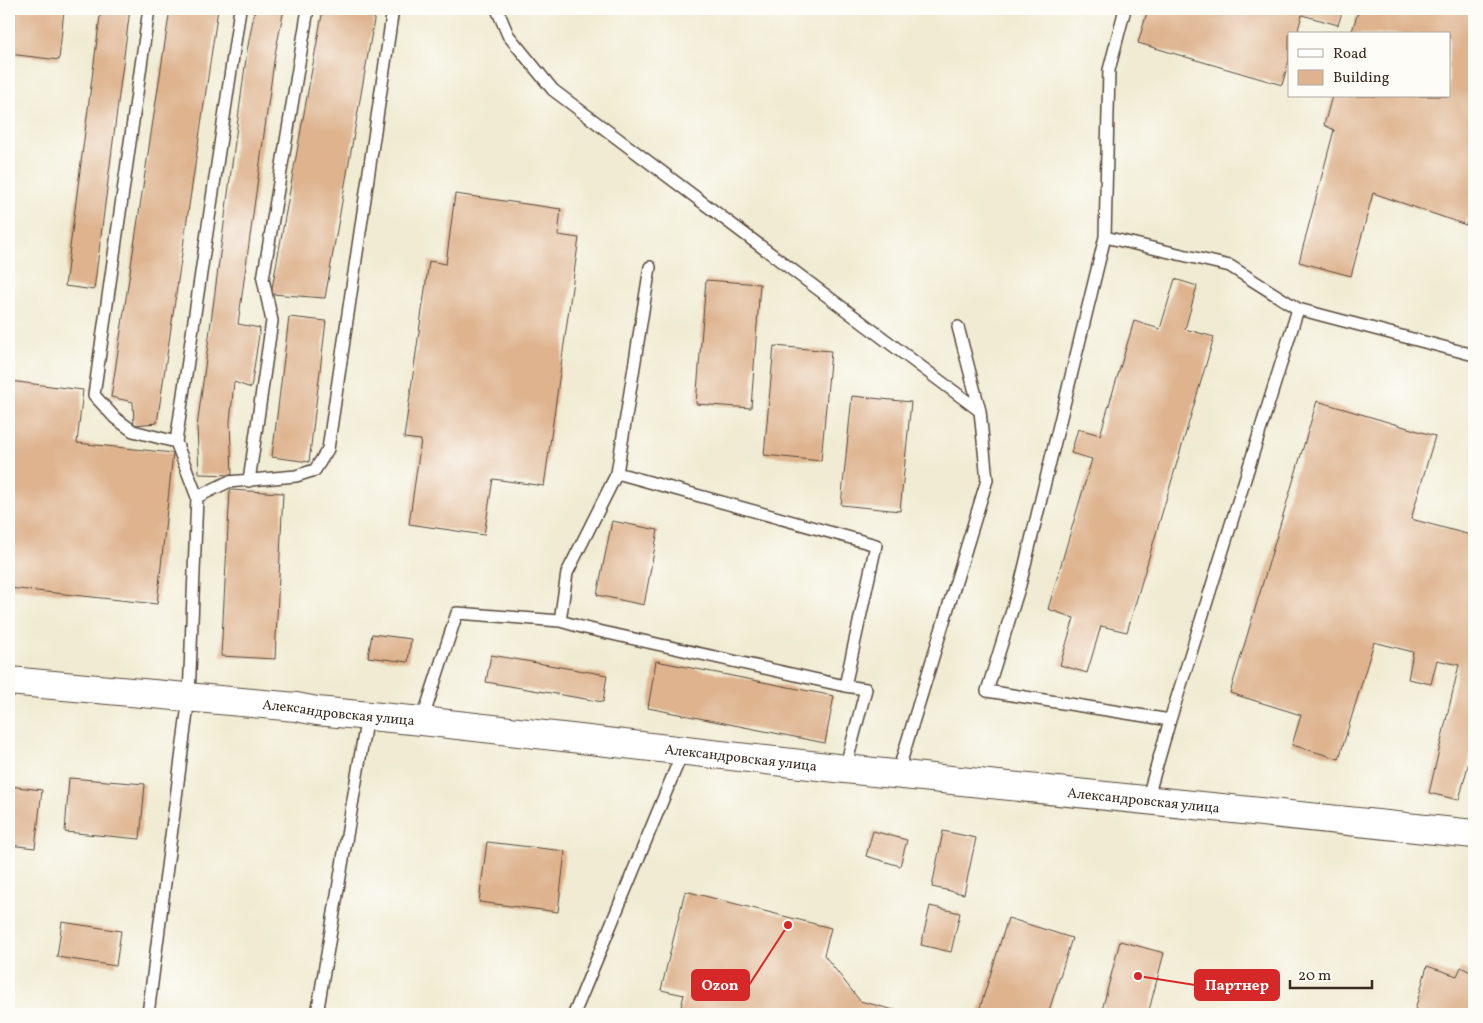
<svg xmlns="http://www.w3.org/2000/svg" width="1483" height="1023" viewBox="0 0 1483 1023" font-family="Vollkorn,serif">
<rect width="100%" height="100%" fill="#fdfcf7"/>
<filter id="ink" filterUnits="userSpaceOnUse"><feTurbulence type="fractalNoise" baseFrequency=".02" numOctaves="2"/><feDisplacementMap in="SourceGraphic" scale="10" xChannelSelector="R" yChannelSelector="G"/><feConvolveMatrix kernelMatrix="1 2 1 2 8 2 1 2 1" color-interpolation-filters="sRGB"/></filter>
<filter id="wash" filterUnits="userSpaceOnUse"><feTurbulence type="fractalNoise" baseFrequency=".0096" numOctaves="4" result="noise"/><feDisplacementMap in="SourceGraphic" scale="20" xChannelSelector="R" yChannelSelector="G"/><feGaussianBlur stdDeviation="1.12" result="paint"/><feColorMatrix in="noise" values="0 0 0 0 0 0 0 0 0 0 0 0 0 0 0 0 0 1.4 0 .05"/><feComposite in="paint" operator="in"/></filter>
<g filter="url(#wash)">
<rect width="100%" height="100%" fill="#f0ebd2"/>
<g id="blocks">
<path fill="#deb38e" d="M9 9H64L59 60 9 54Z
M101 9H130L94 290 65 286Z
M170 9H218L157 423 134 425 133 402 111 397Z
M255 9H284L275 54 238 324 260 328 251 388 234 382 230 422 232 475 199 474 197 427 247 51Z
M323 9H376L325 298 271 294Z
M1148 9H1343L1338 25 1302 15 1297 34H1289V60L1282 85 1138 43Z
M1359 9H1474V199L1466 225 1373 193 1351 276 1299 262 1334 130 1324 125 1332 96H1449V34H1351Z
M455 194 561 209 558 235 579 238 544 486 493 479 484 535 409 524 421 440 404 438 429 261 446 264Z
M1175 279 1197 286 1185 329 1214 337 1127 632 1101 626 1087 673 1060 665 1074 618 1048 609 1092 459 1071 453 1078 429 1100 435 1134 321 1160 329Z
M706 280 760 284 751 408 696 404Z
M289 317 326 321 309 462 272 457Z
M774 346 831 351 821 461 764 455Z
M9 381 83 390 77 443 173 453 157 604 9 588Z
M852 396 911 402 900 511 841 505Z
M1317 401 1435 436 1411 519 1474 536V742L1459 800 1429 793 1459 665 1437 660 1431 684 1408 679 1413 652 1374 642 1339 759 1292 745 1301 715 1230 693Z
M230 490 283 493 275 659 221 656Z
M612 521 658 530 644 605 597 595Z
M372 634 411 639 408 662 368 657Z
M491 655 607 675 603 702 486 682Z
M656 661 834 696 825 743 648 708Z
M69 778 145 784 140 839 65 832Z
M9 786 42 790 35 848 9 845Z
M873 831 907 840 900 866 866 856Z
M943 831 976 838 964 894 932 887Z
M487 842 565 851 558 912 479 902Z
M685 891 831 928 824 955 860 1001 909 1014H679L684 995 661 990Z
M930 906 960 913 951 952 921 945Z
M1008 918 1072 938 1048 1014H978Z
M62 922 121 931 116 966 57 957Z
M1120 941 1164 953 1148 1014H1101Z
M1427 966 1457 976 1461 967 1474 974V1014H1414Z"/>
</g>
</g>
<g filter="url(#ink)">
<use href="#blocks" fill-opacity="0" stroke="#564739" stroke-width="1"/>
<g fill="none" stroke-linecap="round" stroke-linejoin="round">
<g stroke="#564739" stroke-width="14">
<path id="service" d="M149 9 94 395 115 418 133 431 176 442
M497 9 508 35 553 90 980 411
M1105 237 1109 70 1125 9
M1298 309 1170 720 987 691 1020 585 1105 237 1230 266 1298 309 1474 355
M617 473 650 267
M249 481 272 321 263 279 308 9
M197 497 228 482 296 476 315 470 328 449 393 9
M560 621 567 573 617 473 876 545 845 686
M422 721 457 613 560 621 585 628 845 686 866 689 845 769
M897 775 987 480 980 411 958 327
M1147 800 1170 720
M148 1014 189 697 197 497 176 442 240 9
M317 1014 367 716
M574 1014 683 751"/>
</g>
<g stroke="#564739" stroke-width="30">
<g id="tertiary">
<path id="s1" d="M9 681 296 707 317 711 422 721 845 769 1474 834"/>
</g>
</g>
<use href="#service" stroke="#fff" stroke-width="11"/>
<use href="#tertiary" stroke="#fff" stroke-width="28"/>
</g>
</g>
<g text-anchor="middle" stroke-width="4.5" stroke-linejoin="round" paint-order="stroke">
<g font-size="14" fill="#3b2a1e" stroke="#fdfcf7">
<text dy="5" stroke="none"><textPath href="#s1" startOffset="331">Александровская улица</textPath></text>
<text dy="5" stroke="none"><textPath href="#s1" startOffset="736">Александровская улица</textPath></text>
<text dy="5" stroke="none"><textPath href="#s1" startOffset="1141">Александровская улица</textPath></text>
</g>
</g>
<path fill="none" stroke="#d62828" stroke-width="2" d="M788 925L749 985M1138 976L1195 985"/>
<g fill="#d62828" stroke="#fdfcf7" stroke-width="2">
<circle cx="788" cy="925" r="5"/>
<circle cx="1138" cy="976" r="5"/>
</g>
<g fill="#d62828" stroke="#d62828" stroke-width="2">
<rect x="692" y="970" width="57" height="30" rx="5"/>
<rect x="1195" y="970" width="84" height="30" rx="5"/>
</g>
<g font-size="15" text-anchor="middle" font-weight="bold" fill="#fff">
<text x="720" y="990">Ozon</text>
<text x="1237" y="990">Партнер</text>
</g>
<rect width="1483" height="1023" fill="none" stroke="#fdfcf7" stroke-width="30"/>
<rect x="1288" y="32" width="162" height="65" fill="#fdfcf7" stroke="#afa8a0"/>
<rect x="1298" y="49" width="25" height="8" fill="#ffffff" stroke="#afa8a0"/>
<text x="1333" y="58" font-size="15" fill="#3b2a1e">Road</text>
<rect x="1298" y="70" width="25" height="15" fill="#deb38e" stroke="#afa8a0"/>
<text x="1333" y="82" font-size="15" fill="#3b2a1e">Building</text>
<path d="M1290 980v8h82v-8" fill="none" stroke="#3b2a1e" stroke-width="2.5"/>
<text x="1298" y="980" font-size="15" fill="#3b2a1e" stroke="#fdfcf7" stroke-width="4" paint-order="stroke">20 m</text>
</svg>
